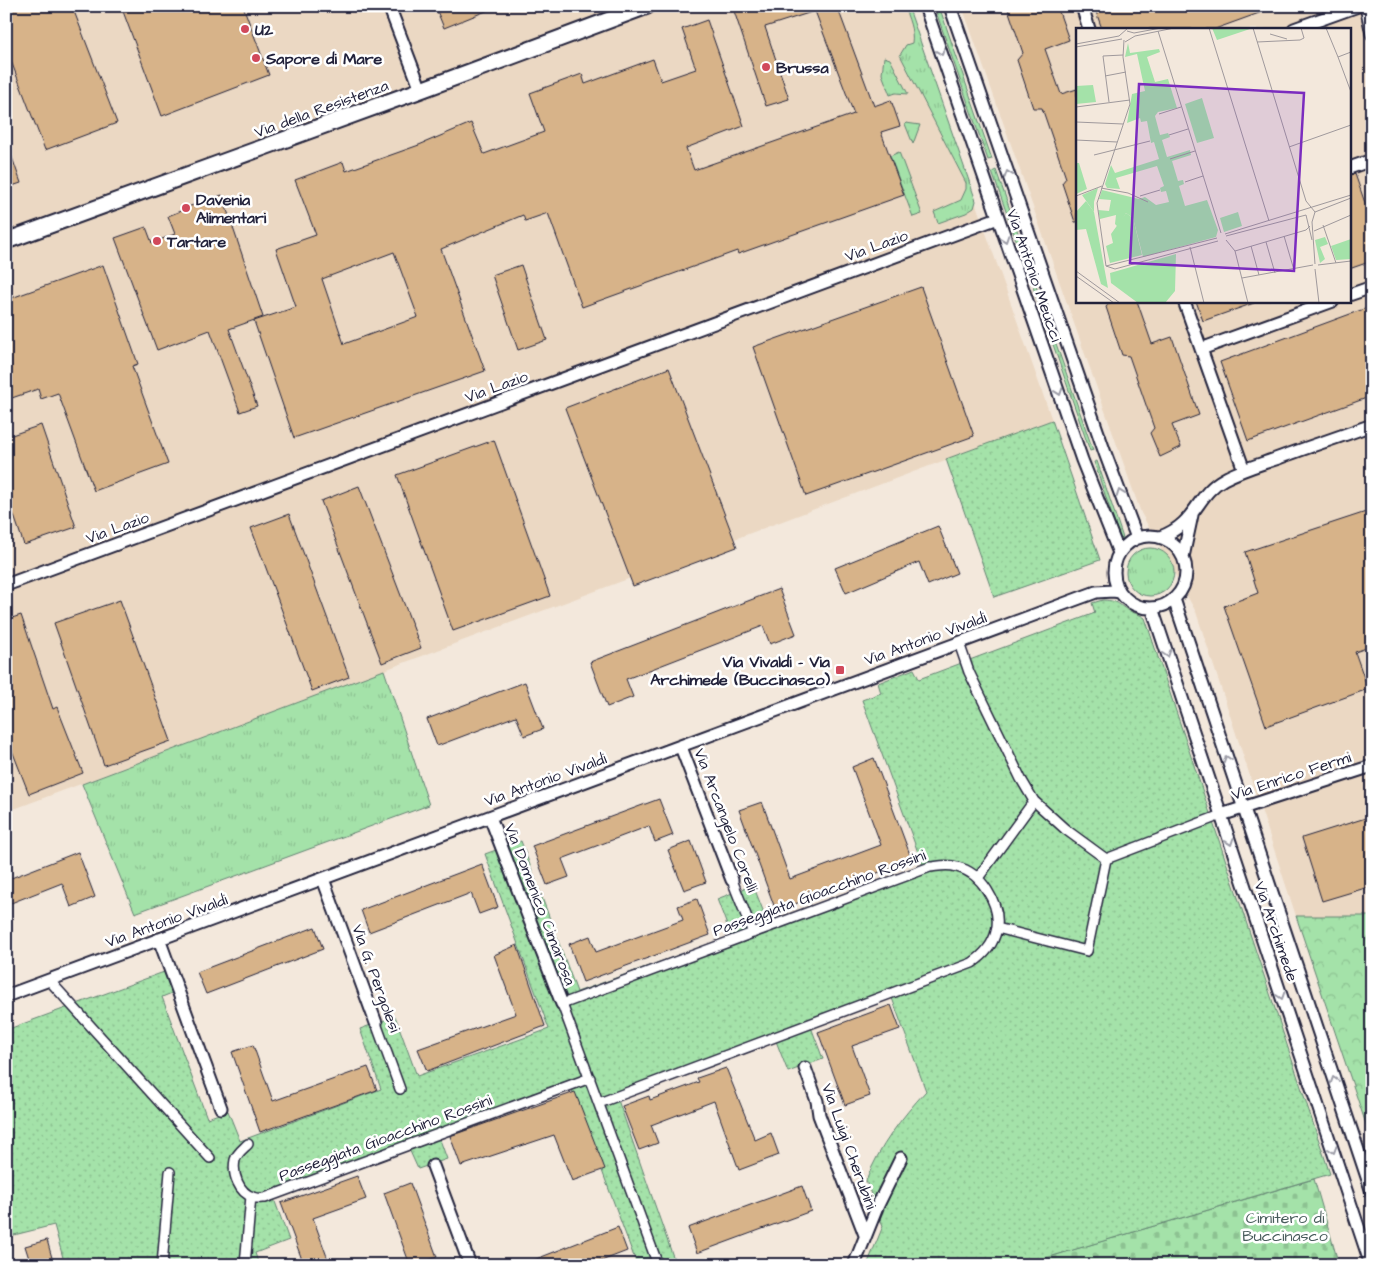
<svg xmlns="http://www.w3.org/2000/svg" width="1378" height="1271" viewBox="0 0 1378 1271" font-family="'Architects Daughter',sans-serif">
<defs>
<pattern id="grass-tufts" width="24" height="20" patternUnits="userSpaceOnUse" patternTransform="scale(1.25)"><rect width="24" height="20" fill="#a4e2a9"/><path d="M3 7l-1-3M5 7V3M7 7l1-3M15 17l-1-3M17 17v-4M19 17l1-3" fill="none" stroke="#8dc292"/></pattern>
<pattern id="forest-crowns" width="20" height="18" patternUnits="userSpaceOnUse" patternTransform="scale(1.25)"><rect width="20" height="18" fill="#a4e2a9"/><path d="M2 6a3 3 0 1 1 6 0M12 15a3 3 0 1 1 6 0" fill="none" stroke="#8dc292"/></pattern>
<pattern id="cemetery-stones" width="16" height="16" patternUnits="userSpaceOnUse" patternTransform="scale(1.25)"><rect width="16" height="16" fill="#a4e2a9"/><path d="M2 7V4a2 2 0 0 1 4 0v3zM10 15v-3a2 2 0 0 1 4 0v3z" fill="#8dc292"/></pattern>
<pattern id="park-dots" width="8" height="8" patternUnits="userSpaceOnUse" patternTransform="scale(1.25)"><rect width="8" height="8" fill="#a4e2a9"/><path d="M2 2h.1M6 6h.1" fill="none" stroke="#8dc292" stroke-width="1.8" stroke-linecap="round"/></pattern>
</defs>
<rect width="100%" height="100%" fill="#f3e8dc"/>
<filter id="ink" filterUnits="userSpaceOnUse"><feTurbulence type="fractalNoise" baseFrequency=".02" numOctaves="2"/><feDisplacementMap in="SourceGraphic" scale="10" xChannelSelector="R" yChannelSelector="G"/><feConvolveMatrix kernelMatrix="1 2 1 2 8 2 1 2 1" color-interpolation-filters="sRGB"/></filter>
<g filter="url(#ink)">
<path fill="#ebd8c3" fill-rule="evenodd" d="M6 6H906L1052 420 6 812Z
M962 6H1372V916H1296L1196 612 1141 513ZM1077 29H1349V301H1077Z"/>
<path fill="url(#grass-tufts)" stroke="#638272" d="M904 6H908L976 201 974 208 966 213 938 223 934 212 961 200 966 189V183L900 55 906 45 912 43C914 30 908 18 904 6Z
M934 6H939L992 159 988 160Z
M884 57 890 59 908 94 896 93 890 95 882 74Z
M906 123 920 125 913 144 905 124Z
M899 152 922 214 913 217 890 156Z
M996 170 1033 275 1029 276 992 172Z
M1036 286 1093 450 1090 451 1033 287Z
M1097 461 1123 538 1120 539 1094 462Z
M1126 572a24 24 0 1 1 48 0a24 24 0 1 1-48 0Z
M384 670 429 805 135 913 82 784Z"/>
<path fill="url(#forest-crowns)" stroke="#638272" d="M1296 916H1372V1142Z"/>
<path fill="url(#cemetery-stones)" stroke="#638272" d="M1314 1179 1339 1265H1028V1263Z"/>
<path fill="url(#park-dots)" stroke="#638272" d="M1052 420 1100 560 994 597 946 459Z
M1103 600C1121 601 1117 605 1130 611 1136 614 1140 614 1145 618L1330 1174 1029 1263 1028 1265H867L883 1226 866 1181C879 1147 901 1118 926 1091L892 998 811 1027 823 1059 788 1072 776 1041 618 1100 676 1265H637L571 1087 439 1137 447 1159 418 1169 409 1149 274 1199 289 1240 255 1253 259 1265H65L54 1225 6 1237V1030L164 972 172 993 162 997 207 1118 228 1111 240 1141 381 1089 360 1029 395 1016 417 1076 549 1029 485 854 521 841 577 992 731 936 717 899 753 885 768 923 923 866 862 700 881 693 878 683 914 669 919 679 1095 613 1092 603Z"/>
<path fill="#d7b389" stroke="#22223b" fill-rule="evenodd" d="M6 6H72L117 123 45 150 6 48Z
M121 6H243L269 75 162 116Z
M435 6H496V7L444 28Z
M748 6H837L874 106 891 100 900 126 881 132 904 195 738 254 737 251 582 307 548 213 525 221 523 215 441 249 485 371 294 438 254 321 296 307 276 249 316 235 295 180 343 162 346 171 419 145 471 123 484 154 544 132 530 93 582 74 585 84 653 59 661 81 696 69 682 29 707 20 744 126 686 148 694 170 854 114 815 11 765 27 789 99 766 106 734 11ZM394 252 418 317 344 344 322 279Z
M1007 6H1057L1069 40 1045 49 1061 94 1077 89V222H1075L1062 183 1066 178 1042 108H1033L1017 60 1023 53Z
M1094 6H1273V8L1215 29H1102Z
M6 146H8L21 183 6 188Z
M1355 174 1372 223V261L1349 269V175Z
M222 195 263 317 229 329 257 406 240 412 210 330 157 350 115 238 146 227 152 243 175 234 168 216 183 210 182 209Z
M103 265 138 364 132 366 168 464 94 491 58 393 41 399 38 389 6 400V300Z
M521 265 547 340 518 350 492 275Z
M921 287 974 436 806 496 753 347Z
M1111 301H1137L1152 344 1172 337 1199 415 1172 425 1181 447 1160 457 1150 433 1154 428 1129 356 1122 355 1106 307Z
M1196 301H1254V303L1203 321Z
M1372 306V396L1248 441 1220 362Z
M669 368 737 547 633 586 565 408Z
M41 425 76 527 24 545 6 492V437Z
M494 440 550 596 453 631 397 475Z
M359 486 421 648 382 663 321 501Z
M1372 510V646L1355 652 1368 689 1266 726 1224 606 1258 593 1245 552Z
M289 514 349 677 312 691 251 528Z
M938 526 957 573 928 585 919 562 846 593 835 568Z
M779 589 796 634 770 644 763 626 626 679 633 697 607 707 590 662Z
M120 600 171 741 104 765 54 623Z
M21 615 53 709 57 707 83 773 29 794 6 735V620Z
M525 682 543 729 524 736 516 716 437 746 427 719Z
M874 758 912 860 776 911 739 810 762 802 790 879 881 845 852 767Z
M659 799 673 835 655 842 649 826 562 859 569 877 547 885 532 846Z
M1372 816V886L1322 901 1302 838Z
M691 841 706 882 684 890 668 850Z
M78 852 95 897 71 907 62 883 6 905V880Z
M482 864 498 907 479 914 471 893 369 932 361 910Z
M697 899 710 935 583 982 569 944 590 936 596 952 683 920 678 906Z
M315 927 323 949 206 994 197 972Z
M517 945 545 1026 427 1071 418 1049 516 1014 494 955Z
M891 1005 900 1029 852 1046 870 1096 845 1105 818 1032Z
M253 1045 273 1101 368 1067 377 1090 260 1132 232 1052Z
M726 1068 755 1140 771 1133 779 1155 739 1170 714 1101 651 1125 658 1143 639 1150 622 1106 649 1096 650 1100 699 1082 697 1078Z
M575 1092 605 1169 572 1181 554 1135 461 1166 450 1136Z
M357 1176 366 1199 313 1218 330 1265H304L281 1203Z
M410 1183 437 1257 415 1265H410L384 1193Z
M802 1186 811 1211 697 1253 688 1228Z
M618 1227 627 1251 591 1265H521Z
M47 1240 54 1265H31L25 1246Z"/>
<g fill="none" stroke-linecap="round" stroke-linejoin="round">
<g stroke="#22223b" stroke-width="12">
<path id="pedestrian" d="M959 643 969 672 1021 779 1034 801 1065 829 1106 859
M1106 859 1221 815
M978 878 1034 801
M732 880 753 933
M997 928 1087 951 1106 859
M49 980 210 1158
M376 1023 400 1089
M599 1103 972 963C999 945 1005 918 987 890 980 879 970 870 957 867 948 864 940 866 930 867L562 1004 658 1265
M248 1144C243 1149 237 1153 235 1160 232 1174 239 1193 253 1197 257 1199 262 1198 265 1198L590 1078
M162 1265 170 1172
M245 1265 251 1196"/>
</g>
<g stroke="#22223b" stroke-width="15">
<path id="minor" d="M389 6 421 90
M925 6 1082 460 1119 553
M950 6 1105 453 1137 538
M1082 6 1089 29
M1366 6 1372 34
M1294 29 1358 6
M1349 168 1372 160
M1349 295 1372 287
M1184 301 1244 470
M1201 349 1333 301
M1114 572a36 36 0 1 1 72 0a36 36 0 1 1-72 0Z
M1160 537C1197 524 1196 494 1224 479 1242 469 1262 464 1281 457 1311 446 1342 436 1372 425
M1183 557 1192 515
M6 585 998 218
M1174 599 1372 1192
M1152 608 1371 1265
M681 747 732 880
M1221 815 1372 766
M490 817 562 1004
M323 879 376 1023
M159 939 221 1108
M6 996 1096 592 1113 591 1120 592
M805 1068 817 1101 819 1115 865 1235
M433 1166 470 1265
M854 1265 878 1205 901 1158"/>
</g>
<g stroke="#22223b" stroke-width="19">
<path id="tertiary" d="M6 241 421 90 647 6"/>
</g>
<use href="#pedestrian" stroke="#fff" stroke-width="9"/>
<use href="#minor" stroke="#fff" stroke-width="11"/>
<use href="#tertiary" stroke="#fff" stroke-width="15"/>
</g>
<defs><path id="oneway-chevron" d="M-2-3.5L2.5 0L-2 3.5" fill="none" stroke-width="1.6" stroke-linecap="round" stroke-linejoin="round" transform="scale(1.25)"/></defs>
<g stroke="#9c9ca7">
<use href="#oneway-chevron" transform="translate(941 52) rotate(71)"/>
<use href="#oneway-chevron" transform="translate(1008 174) rotate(-109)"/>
<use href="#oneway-chevron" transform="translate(1005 239) rotate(71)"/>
<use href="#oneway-chevron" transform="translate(1059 392) rotate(71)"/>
<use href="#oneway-chevron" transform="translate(1120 493) rotate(-110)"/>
<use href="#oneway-chevron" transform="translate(1167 654) rotate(72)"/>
<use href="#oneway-chevron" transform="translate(1227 759) rotate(-108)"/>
<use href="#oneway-chevron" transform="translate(1230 842) rotate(71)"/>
<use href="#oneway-chevron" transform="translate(1281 996) rotate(72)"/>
<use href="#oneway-chevron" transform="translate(1334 1080) rotate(-108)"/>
<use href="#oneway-chevron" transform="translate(1333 1150) rotate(72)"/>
</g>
</g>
<g fill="#d1495b" stroke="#fff" stroke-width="2">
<circle cx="245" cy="29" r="5"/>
<circle cx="256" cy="58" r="5"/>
<circle cx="766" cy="67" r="5"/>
<circle cx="186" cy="208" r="5"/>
<circle cx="157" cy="241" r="5"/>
<rect x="835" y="665" width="10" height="10" rx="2.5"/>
</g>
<g text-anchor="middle" stroke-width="5" stroke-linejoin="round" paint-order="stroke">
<g font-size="16" font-weight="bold" fill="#22223b" stroke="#fff" text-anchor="start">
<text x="255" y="35">U2</text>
<text x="266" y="64">Sapore di Mare</text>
<text x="776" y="73">Brussa</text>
<text x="196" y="205">Davenia<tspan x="196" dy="18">Alimentari</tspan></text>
<text x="167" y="247">Tartare</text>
<text x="830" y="667" text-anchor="end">Via Vivaldi - Via<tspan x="830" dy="18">Archimede (Buccinasco)</tspan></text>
</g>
<g font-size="16" fill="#22223b" stroke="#fff">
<text transform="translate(321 108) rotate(-20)" y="6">Via della Resistenza</text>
<text transform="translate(876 245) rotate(-20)" y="6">Via Lazio</text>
<text transform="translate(1035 275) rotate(71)" y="6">Via Antonio Meucci</text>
<text transform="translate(496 386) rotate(-20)" y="6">Via Lazio</text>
<text transform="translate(117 527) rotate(-20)" y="6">Via Lazio</text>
<text transform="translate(925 638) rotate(-20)" y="6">Via Antonio Vivaldi</text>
<text transform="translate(1291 775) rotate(-18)" y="6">Via Enrico Fermi</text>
<text transform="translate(545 779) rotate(-20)" y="6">Via Antonio Vivaldi</text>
<text transform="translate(727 820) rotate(69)" y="6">Via Arcangelo Corelli</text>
<text transform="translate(819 892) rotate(-20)" y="6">Passeggiata Gioacchino Rossini</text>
<text transform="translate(541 904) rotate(69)" y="6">Via Domenico Cimarosa</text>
<text transform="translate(166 920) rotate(-20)" y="6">Via Antonio Vivaldi</text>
<text transform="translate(1277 931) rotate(71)" y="6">Via Archimede</text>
<text transform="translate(377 978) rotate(70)" y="6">Via G. Pergolesi</text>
<text transform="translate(385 1137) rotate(-20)" y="6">Passeggiata Gioacchino Rossini</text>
<text transform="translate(850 1146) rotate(70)" y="6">Via Luigi Cherubini</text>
</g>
<g font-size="16" fill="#495c5c" stroke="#fff">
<text x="1285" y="1223">Cimitero di<tspan x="1285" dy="18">Buccinasco</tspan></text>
</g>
</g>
<g transform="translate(1076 28)">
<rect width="275" height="275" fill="#f3e8dc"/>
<path d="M126 70 138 110 121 115 109 76ZM0 135H3L11 161 0 166ZM249 209 252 216 244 219 249 231 244 235 239 212ZM275 211V231L260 232 255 218Z" fill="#a4e2a9"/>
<path d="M10 173 18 184 32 260 25 256 10 201 0 202V184ZM100 226 99 263 89 275H62L35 255 34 245Z" fill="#a4e2a9"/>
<path d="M50 185 57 190 66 227 34 235 30 218 37 215 35 206Z" fill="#a4e2a9"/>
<path d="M136 0H174V1L141 12ZM52 15 54 25 83 21 84 24 71 29 79 54 92 51 101 80 82 84 79 88 84 107 92 105 94 109 86 112 91 129 114 122 115 127 96 133 102 153 107 152 108 156 103 158 109 178 131 172 142 202 140 209 67 229 57 190 50 185 42 199 39 196 40 187 24 191 22 182 33 183 35 172 23 171 26 162 63 171 69 169 80 177 93 174 90 163 85 164 84 160 88 158 81 138 40 150 44 161 31 160 29 156 35 137 39 145 83 131 78 114 75 115 71 93 65 94 64 90 51 95 56 66 69 63 61 26 49 29ZM17 57 20 74 0 76V58ZM22 160 18 174V184L6 167ZM162 184 166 198 148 204 144 190Z" fill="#a4e2a9"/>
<path fill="none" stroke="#9f999c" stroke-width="1" d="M133 0 193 193M177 0 230 173 239 184M250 0 262 29M51 3 58 5 85 0M82 3 145 205M194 6 211 11M49 14 59 8 98 0M181 14 224 12 228 10 225 0M0 16 43 8 52 0M0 19 46 11M275 24 262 29 275 64M29 48 50 44M33 74 27 28 47 27M0 79 54 72M83 86 105 79M0 94 47 96M93 107 112 101M0 112 41 114M213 119 275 97M18 127 74 113M94 131 119 123M109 154 127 148M25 160 52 165 72 174M0 168 26 158M64 168 84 162M239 184 275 170M230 187 236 212M247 197 260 235M238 203 275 187M149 206 275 167M150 208 230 187M208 208 218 242M150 212 159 223 172 275M190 214 199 245M175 218 183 247M114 219 128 275M159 223 230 202 234 198M239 236 236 194 239 184M242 237 275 233M30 238 21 175 54 76 47 29 48 12M30 238 39 241 142 213M30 238 141 210M239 241 243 275M0 243 44 275M0 248 38 275M166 250 237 237"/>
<path fill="#7b2cbf" fill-opacity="0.15" stroke="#7b2cbf" stroke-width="2.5" d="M63 56 228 65 218 243 54 235Z"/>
<rect width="275" height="275" fill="none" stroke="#22223b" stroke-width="2.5"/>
</g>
<rect width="1378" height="1271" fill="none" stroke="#fff" stroke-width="25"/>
<rect x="12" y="12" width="1353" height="1246" fill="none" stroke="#22223b" stroke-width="2" filter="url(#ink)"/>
</svg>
